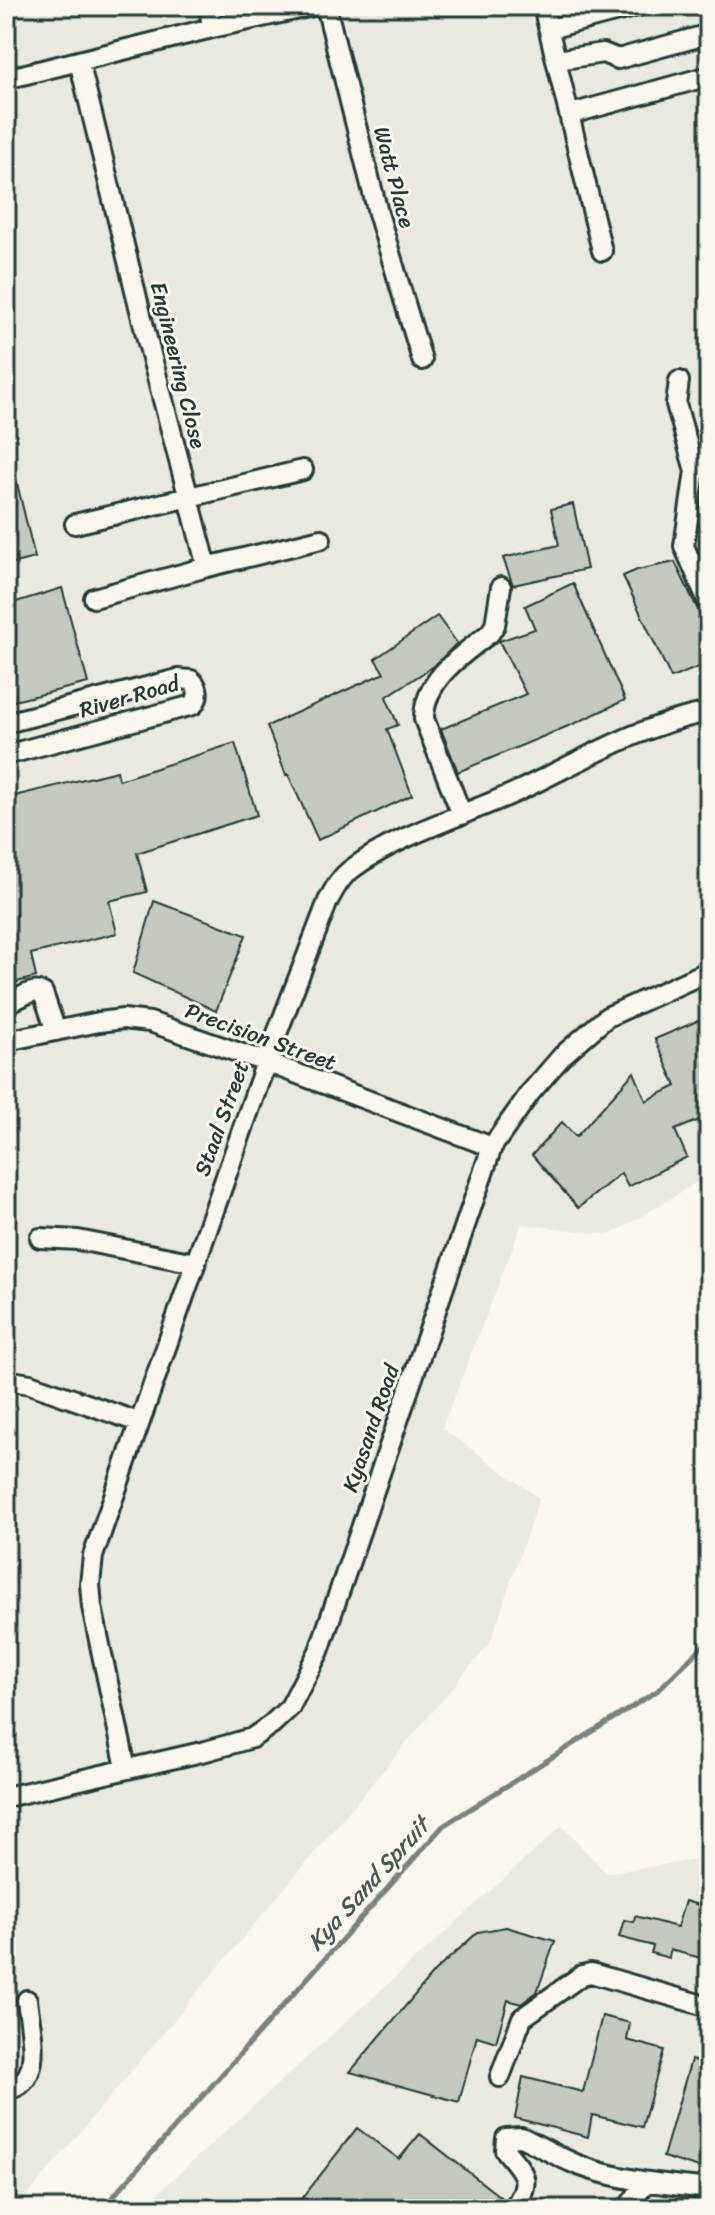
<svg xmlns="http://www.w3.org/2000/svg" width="715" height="2215" viewBox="0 0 715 2215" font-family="Sriracha,sans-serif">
<rect width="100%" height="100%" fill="#fbf7ec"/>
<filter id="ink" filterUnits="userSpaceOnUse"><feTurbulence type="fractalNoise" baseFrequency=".0125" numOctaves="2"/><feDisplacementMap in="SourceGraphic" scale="16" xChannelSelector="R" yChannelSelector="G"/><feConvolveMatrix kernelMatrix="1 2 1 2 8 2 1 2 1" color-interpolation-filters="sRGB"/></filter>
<g filter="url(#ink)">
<path fill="#eae9de" d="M6 6H709V1175L610 1235 522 1224 442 1428 539 1498 490 1643 16 2209H6Z
M562 1826 606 1873 709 1858V2209H140Z"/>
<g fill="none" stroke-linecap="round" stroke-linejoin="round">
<path stroke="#74847b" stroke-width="5" d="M102 2209 443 1826 657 1691 709 1640"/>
</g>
<path fill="#c4c9be" stroke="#1f3d34" stroke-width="2" d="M11 458 35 558 6 565V459Z
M573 504 587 569 513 585 503 558 559 545 551 509Z
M675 562 709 633V663L671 678 623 576 637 570Z
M573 583 625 700 578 722 458 772 441 729 526 694 499 641 535 629 525 606Z
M62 588 88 683 6 703V605Z
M437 616 457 643 434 666 386 697 398 725 387 729 412 795 318 840 288 774 286 775 267 726 384 673 375 659Z
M235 743 257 815 137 853 147 892 109 901 117 933 31 954 36 977 6 985V804H11L10 797 117 771 119 780Z
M154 901 246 935 216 1011 133 973Z
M709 1016V1116L675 1130 687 1157 628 1187 621 1173 578 1208 532 1155 562 1122 576 1137 634 1072 646 1101 676 1086 655 1039Z
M685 1901 709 1908V1960L670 1950 669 1958 651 1953 653 1946 619 1937 624 1920 634 1922 635 1916 677 1927Z
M506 1927 555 1941 537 1992 521 2004 508 2000 496 2042 477 2036 459 2102 350 2072 434 1972 478 1932Z
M602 2016 630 2023 627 2040 664 2050 642 2127 592 2115 588 2137 515 2118 523 2077 583 2092Z
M691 2060 709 2064V2171L663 2157Z
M357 2128 399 2159 420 2134 504 2200 497 2209H294Z"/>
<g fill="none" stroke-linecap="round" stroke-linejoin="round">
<g stroke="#1f3d34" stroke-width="24">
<path id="minor" d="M209 6 212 28
M326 6 378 213 422 360
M543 6 602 251
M549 29 638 6
M557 60 603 53 618 59 709 34
M79 61 148 343 207 567 321 539
M6 79 212 28 313 6
M571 114 709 76
M679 381 676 404 695 471 684 546 709 604
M75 524 303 470
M94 598 207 567
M6 723 178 679 191 680C199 686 200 697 193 705L6 755
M462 815 424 719C424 679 462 655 490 633L495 625 501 587
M6 1002C20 1001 30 987 43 993L56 1031
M6 1041 99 1022 123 1019 150 1022 266 1062 492 1147
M40 1238 78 1240 195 1263
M6 1380 30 1384 138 1422
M126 1768 92 1607 90 1584 93 1556 266 1062 328 901C334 890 339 879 349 871 398 834 461 817 516 792 580 762 639 725 709 712
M6 1797 206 1751 252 1738 272 1724 290 1707 319 1651 492 1147 530 1093 563 1055 607 1017 709 971
M500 2077 522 2018 582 1975 591 1973 709 2007
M6 2090C46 2083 30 2029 27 2000
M513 2209C533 2180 525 2174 505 2150L506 2138 521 2137C540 2146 558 2157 578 2165 620 2181 665 2184 709 2189
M627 2209 646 2182"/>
</g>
<use href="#minor" stroke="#fbf7ec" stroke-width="18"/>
</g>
</g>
<g text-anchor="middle" stroke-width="6" stroke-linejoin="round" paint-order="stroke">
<g font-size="22" fill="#1f3d34" stroke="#fbf7ec">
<text transform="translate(395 177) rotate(75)" y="8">Watt Place</text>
<text transform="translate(179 365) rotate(76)" y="8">Engineering Close</text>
<text transform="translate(129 696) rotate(-16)" y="8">River Road</text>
<text transform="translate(261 1036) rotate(20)" y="8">Precision Street</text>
<text transform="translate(221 1118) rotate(-70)" y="8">Staal Street</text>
<text transform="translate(370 1428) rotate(-71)" y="8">Kyasand Road</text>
</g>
<g font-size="24" font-style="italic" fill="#425b52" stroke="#fbf7ec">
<text transform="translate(368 1884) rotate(-48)" y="8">Kya Sand Spruit</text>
</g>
</g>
<rect width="715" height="2215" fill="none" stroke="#fbf7ec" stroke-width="32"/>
<rect x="16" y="16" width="683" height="2183" fill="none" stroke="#1f3d34" stroke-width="3" filter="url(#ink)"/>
</svg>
